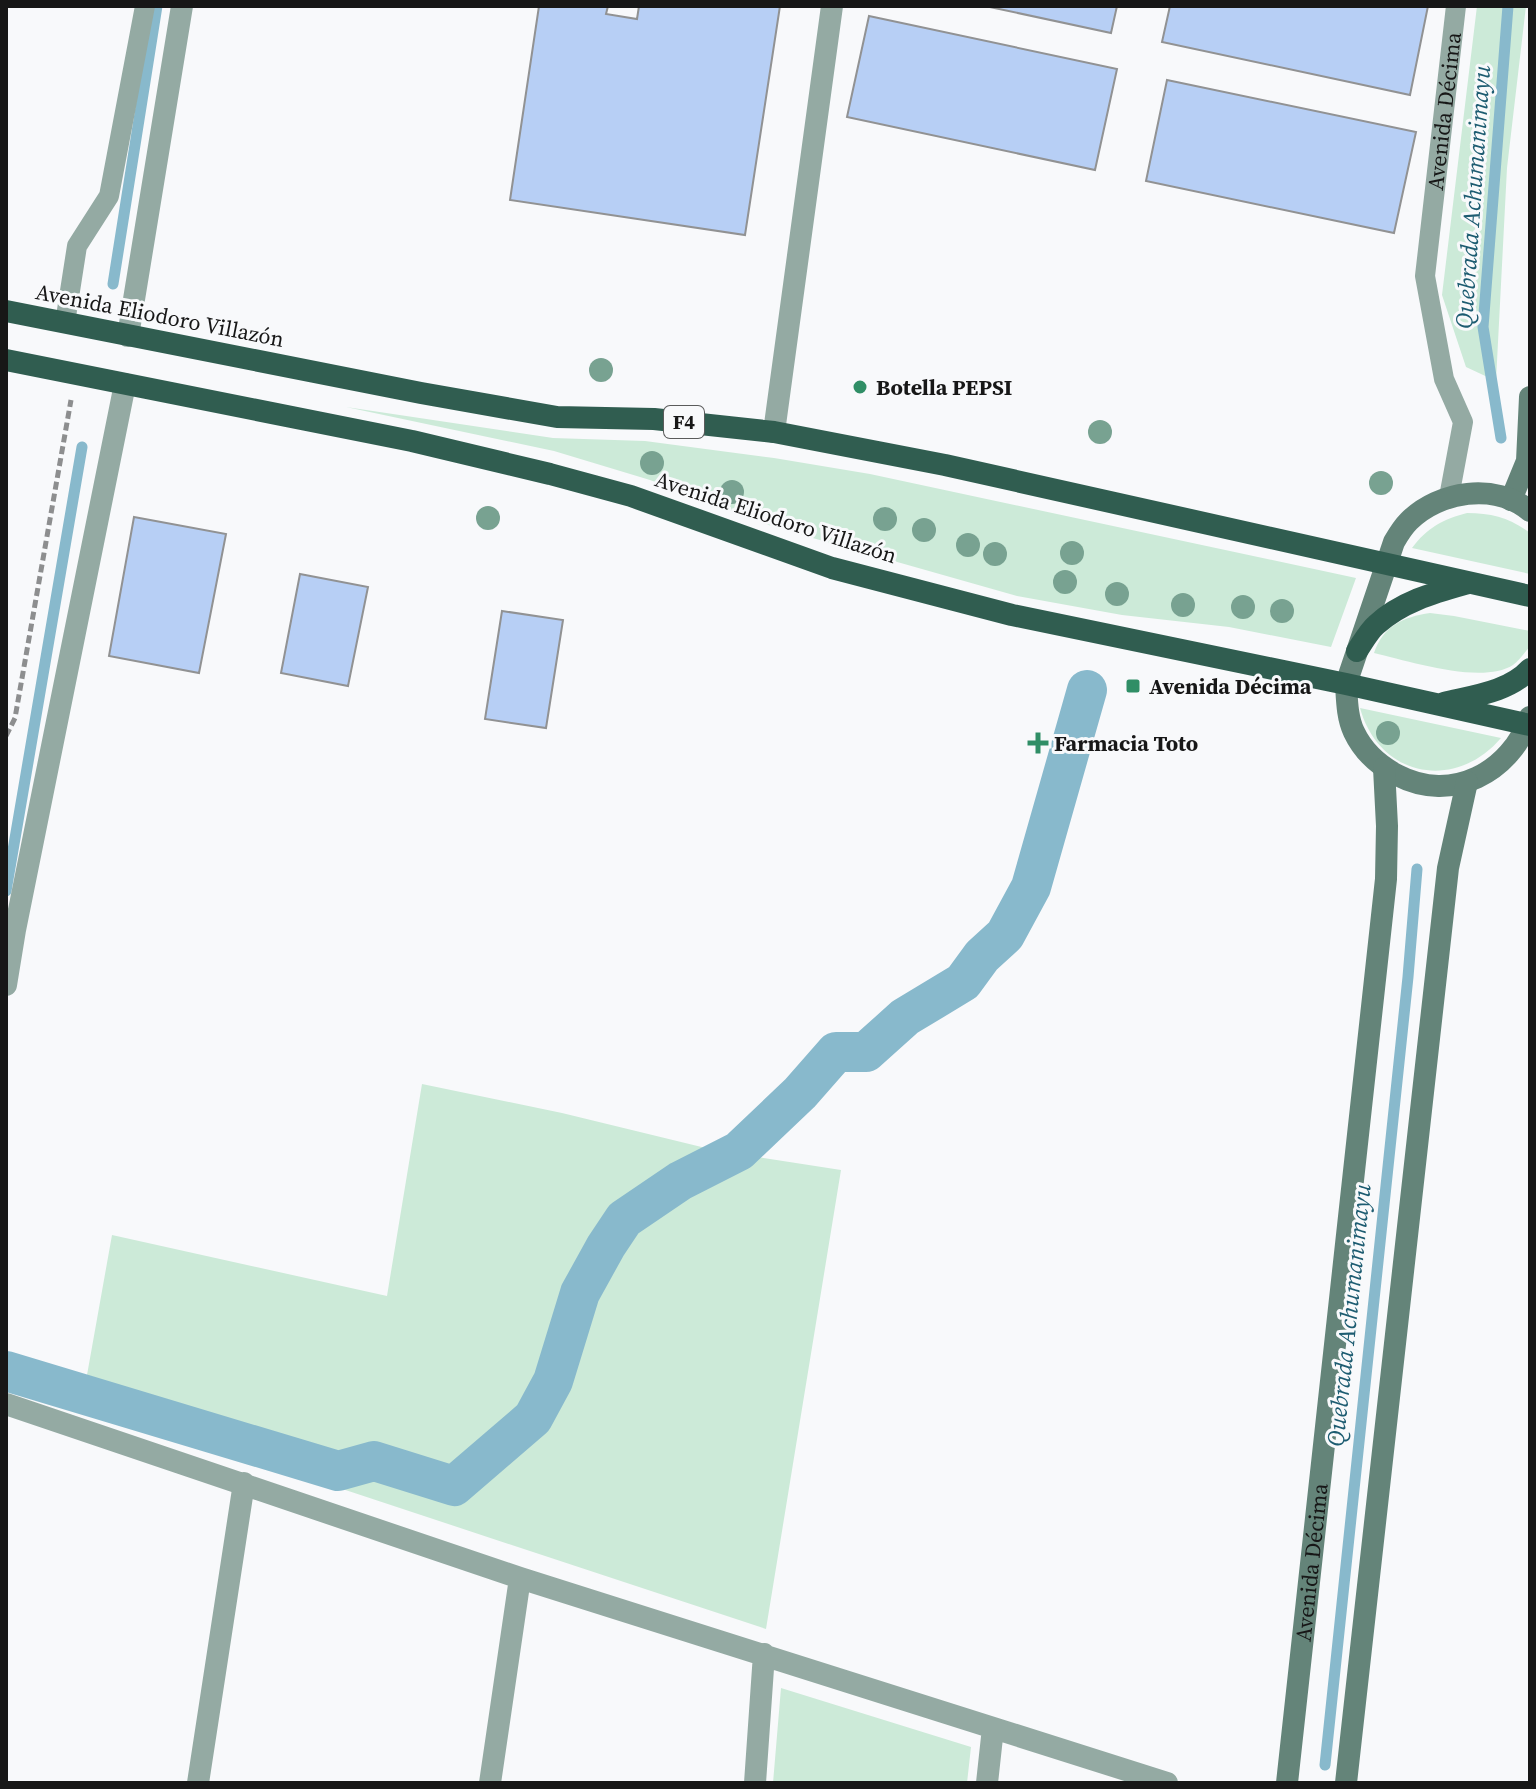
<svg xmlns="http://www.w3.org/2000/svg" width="1536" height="1789" viewBox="0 0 1536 1789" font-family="'Source Serif 4',serif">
<rect width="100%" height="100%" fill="#f8f9fb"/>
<path fill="#ccead8" d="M1477 6H1526L1507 168 1496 381 1466 367 1442 295Z
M346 407 553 438 645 441 774 458 870 474 1356 578 1331 647 1229 627 1122 615 1017 596 774 527 650 480 554 451Z
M1467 513C1492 513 1510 518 1530 533V574L1412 548C1427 528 1443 519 1467 513Z
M1430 613 1454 616 1530 631V646C1525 652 1519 661 1513 665 1482 685 1409 661 1374 653 1383 626 1403 617 1430 613Z
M1360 708 1501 738C1455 792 1379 777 1360 708Z
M422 1084 562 1113 718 1151 841 1170 766 1629 82 1403 112 1235 387 1296Z
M781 1688 971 1747 967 1783H773Z"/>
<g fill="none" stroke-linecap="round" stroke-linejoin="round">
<path stroke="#88b9cc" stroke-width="11" d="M113 284 157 6
M1501 438 1483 327 1508 6
M6 891 82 447
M1325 1765 1408 977 1417 869"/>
<path stroke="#88b9cc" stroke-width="40" d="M6 1371 338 1471 374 1461 454 1486 533 1418 553 1381 580 1293 606 1246 624 1219 680 1181 739 1151 800 1093 836 1052H866L905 1017 963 982 982 956 1005 935 1031 887 1087 690"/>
</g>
<path fill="#b7cff5" stroke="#919293" stroke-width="2" d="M539 6H608L606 14 637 19 639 6H780L745 235 510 200Z
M985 6H1117L1111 33Z
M1170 6H1428L1410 95 1162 42Z
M869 16 1117 69 1095 170 847 117Z
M1167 80 1416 132 1394 233 1146 181Z
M853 387a7 7 0 1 1 14 0a7 7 0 1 1-14 0Z
M134 517 226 534 199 673 109 656Z
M300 574 368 587 348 686 281 673Z
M502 611 563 620 546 728 485 719Z"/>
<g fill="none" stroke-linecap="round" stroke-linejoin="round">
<path stroke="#8d8e8f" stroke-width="5" stroke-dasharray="8 4" stroke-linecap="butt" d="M6 736 15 718 71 400"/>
<g stroke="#94aaa3" stroke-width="20">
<path d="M65 323 77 246 109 196 145 6"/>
<path id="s1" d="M1449 497 1463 422 1444 379 1425 276 1456 6"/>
</g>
<path stroke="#94aaa3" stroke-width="22" d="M128 336 182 6
M774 432 832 6
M6 985 15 930 125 384
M6 1404 520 1578 1167 1783
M198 1783 244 1483
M490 1783 520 1578
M755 1783 764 1654
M987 1783 993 1728"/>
<g stroke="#648479" stroke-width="22">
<path d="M1511 500 1527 461 1530 397"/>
<path d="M1530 511C1495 482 1439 491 1409 521 1403 527 1398 535 1394 542L1346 684C1347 700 1347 717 1354 732 1363 751 1378 765 1397 775 1452 804 1511 772 1530 717"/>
<path id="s2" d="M1287 1783 1386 879 1387 826 1384 768"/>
<path d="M1346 1783 1448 868 1467 782"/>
</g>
<path stroke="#305d50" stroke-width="22" d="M6 311 421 393 557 417 654 419 774 432 945 465 1530 596
M6 360 412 441 550 474 631 496 832 568 1012 615 1346 684 1530 725
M1357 651C1363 642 1369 631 1376 625 1401 602 1433 593 1465 584
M1444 703C1473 696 1509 692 1530 669"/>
</g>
<g fill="#78a291">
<circle cx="601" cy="370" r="12"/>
<circle cx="1100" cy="432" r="12"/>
<circle cx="652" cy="463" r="12"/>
<circle cx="1381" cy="483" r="12"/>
<circle cx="732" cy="492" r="12"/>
<circle cx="488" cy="518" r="12"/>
<circle cx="885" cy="519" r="12"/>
<circle cx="924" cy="530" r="12"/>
<circle cx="968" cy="545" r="12"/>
<circle cx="1072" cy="553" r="12"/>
<circle cx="995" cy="554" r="12"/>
<circle cx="1065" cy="582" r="12"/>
<circle cx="1117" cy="594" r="12"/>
<circle cx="1183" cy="605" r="12"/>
<circle cx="1243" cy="607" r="12"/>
<circle cx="1282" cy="611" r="12"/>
<circle cx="1388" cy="733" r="12"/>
</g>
<g fill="#308e66" stroke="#f8f9fb" stroke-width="3">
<circle cx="860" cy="387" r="8"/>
<rect x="1125" y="678" width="16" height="16" rx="4"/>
<path d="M1034 731h8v8h8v8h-8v8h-8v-8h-8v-8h8z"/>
</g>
<g text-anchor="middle" stroke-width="6" stroke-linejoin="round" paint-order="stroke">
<rect fill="#f8f9fb" stroke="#5a5b5b" stroke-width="2" x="664" y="406" width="40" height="32" rx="6"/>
<g font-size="20" font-weight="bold" fill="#171717">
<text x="684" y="429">F4</text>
</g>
<g font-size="22" fill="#171717" stroke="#f8f9fb">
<text dy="8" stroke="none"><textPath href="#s1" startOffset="394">Avenida Décima</textPath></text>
<text transform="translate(160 315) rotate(11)" y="8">Avenida Eliodoro Villazón</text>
<text transform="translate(776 517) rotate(18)" y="8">Avenida Eliodoro Villazón</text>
<text dy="8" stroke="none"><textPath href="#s2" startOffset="222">Avenida Décima</textPath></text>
</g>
<g font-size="22" font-weight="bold" fill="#171717" stroke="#f8f9fb" text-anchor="start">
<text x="876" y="395">Botella PEPSI</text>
<text x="1149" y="694">Avenida Décima</text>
<text x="1054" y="751">Farmacia Toto</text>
</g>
<g font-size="24" font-style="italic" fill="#1d5c71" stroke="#f8f9fb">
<text transform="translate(1473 197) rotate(-86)" y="8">Quebrada Achumanimayu</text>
<text transform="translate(1349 1315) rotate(-84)" y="8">Quebrada Achumanimayu</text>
</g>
</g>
<rect width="1536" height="1789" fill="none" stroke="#171717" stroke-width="16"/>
</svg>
